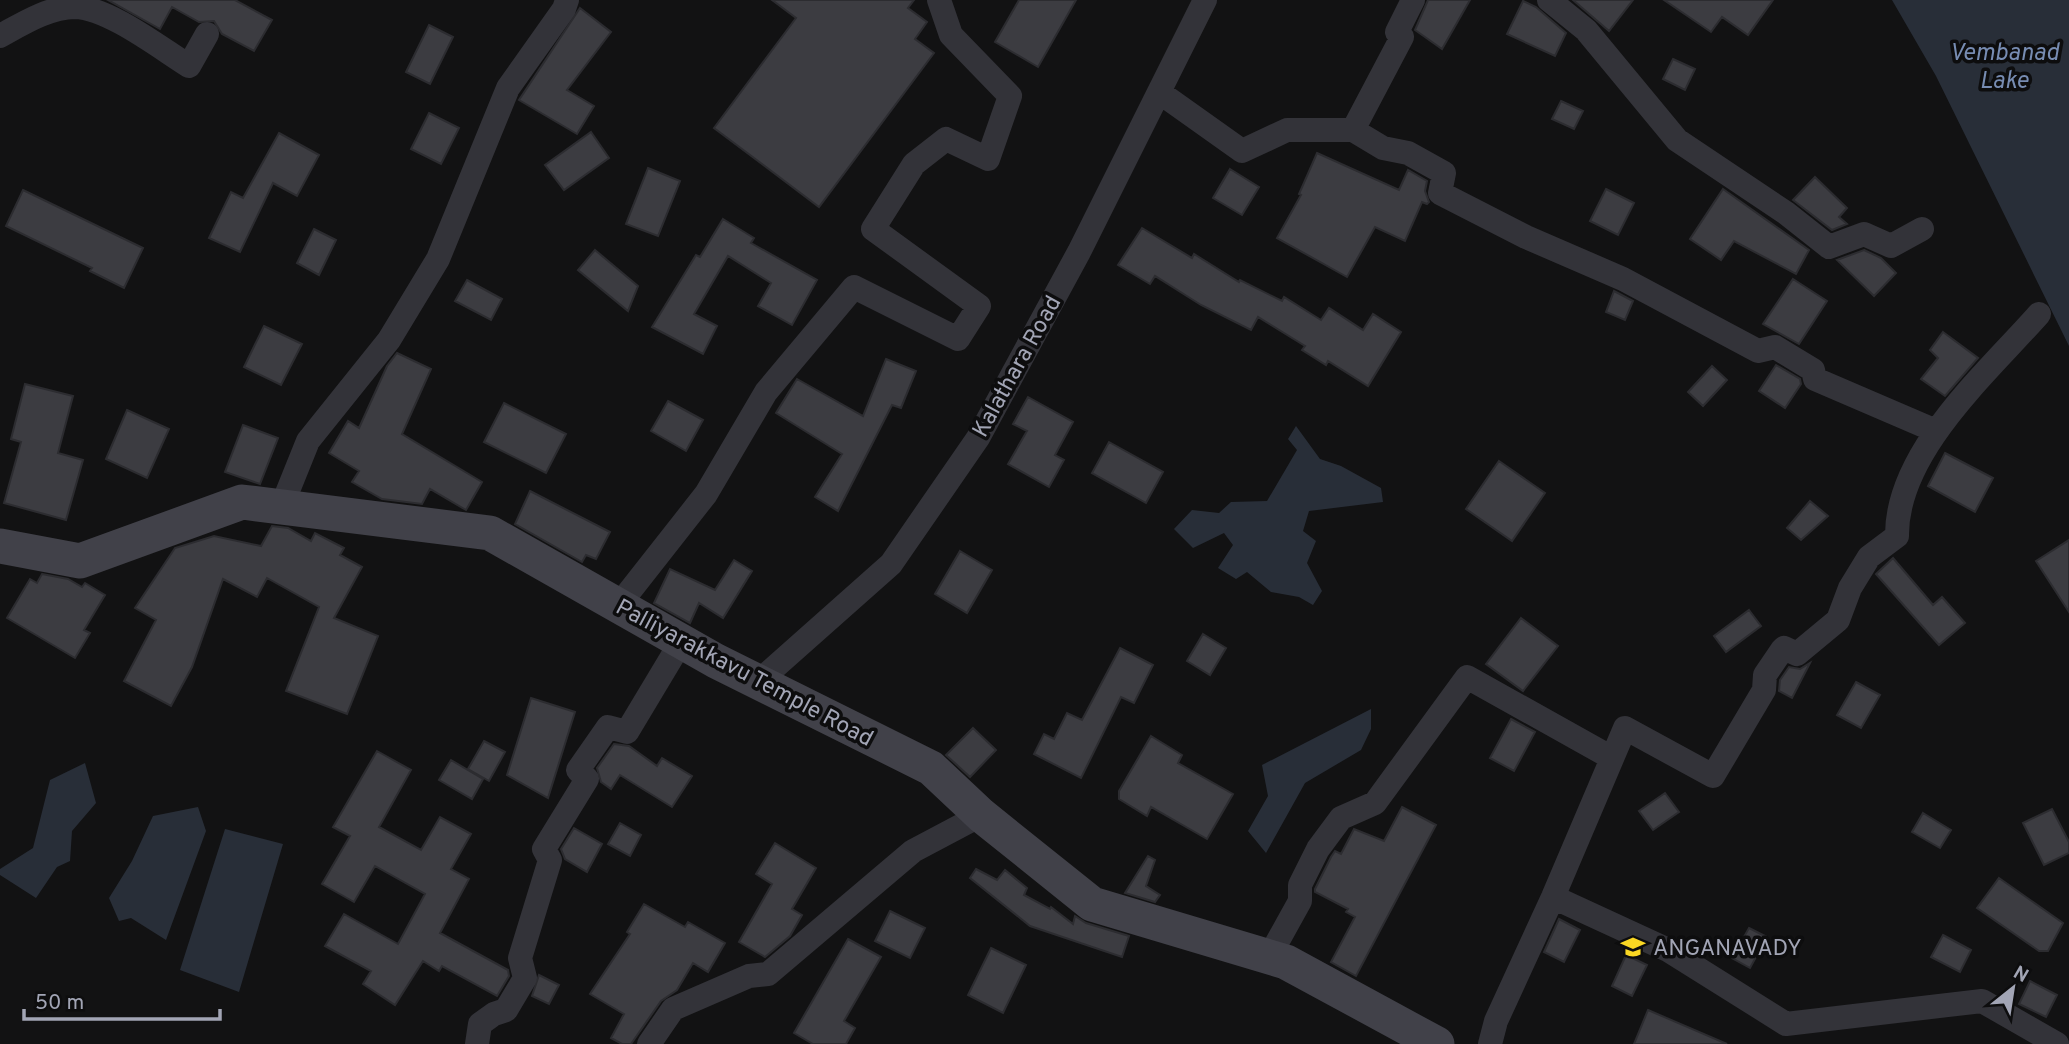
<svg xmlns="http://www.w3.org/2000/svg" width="2069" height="1044" viewBox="0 0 2069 1044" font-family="Overpass,sans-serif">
<rect width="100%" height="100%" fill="#121213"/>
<path fill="#282e38" d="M1892 0H2069V346L1936 76Z
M1296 426 1320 459 1341 466 1381 488 1383 502 1309 511 1303 531 1316 541 1307 563 1322 591 1313 605 1299 597 1271 592 1247 572 1236 579 1218 568 1233 545 1224 533 1193 548 1174 529 1192 510 1219 513 1231 502 1267 501 1297 450 1288 439Z
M1371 709V729L1361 750 1305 783 1266 853 1248 831 1268 796 1262 765Z
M85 763 96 803 72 831 70 861 57 867 36 898 0 875V869L33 848 50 780Z
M198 807 206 831 166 940 131 918 119 921 109 898 132 861 153 816Z
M225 829 283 844 239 992 180 970Z"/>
<path fill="#3c3c41" stroke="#2c2c30" stroke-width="2" d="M108 0H235L272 20 254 51 222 34 214 21 199 22 172 7 160 29Z
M772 0H914L908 8 927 22 915 39 934 53 819 207 714 128 796 18Z
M1019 0H1076L1038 67 995 42Z
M1428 0H1470L1442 49 1415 30Z
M1573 0H1633L1609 31Z
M1664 0H1773L1748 35 1722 17 1711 32Z
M1523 1 1536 7 1566 33 1555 56 1507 34Z
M580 8 611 32 567 90 594 106 577 134 519 100Z
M429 25 453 37 430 84 406 72Z
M1673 59 1695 69 1685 90 1663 79Z
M1561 101 1583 111 1574 129 1552 119Z
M429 113 459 128 441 164 411 149Z
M591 132 609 158 564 190 545 165Z
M279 133 319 155 297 196 273 183 240 252 209 238 231 192 243 198Z
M1317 153 1399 190 1408 170 1427 181 1425 191 1429 202 1427 204 1422 202 1405 241 1375 227 1347 277 1277 238 1301 195 1299 194Z
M648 168 680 181 658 236 626 224Z
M1230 169 1259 187 1242 215 1213 198Z
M1815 177 1847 208 1839 217 1847 224 1832 230 1793 200Z
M1606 189 1634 203 1618 235 1590 221Z
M1723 189 1809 250 1796 274 1734 241 1721 260 1690 239Z
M23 190 143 248 124 288 90 271 92 268 6 226Z
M723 219 754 238 751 243 817 280 792 325 758 306 771 283 728 256 694 314 717 326 703 354 652 327 696 255 700 257Z
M1142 228 1192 258 1194 254 1239 282 1240 280 1282 301 1284 297 1321 320 1329 308 1363 330 1373 314 1401 332 1368 386 1328 361 1326 365 1302 350 1305 346 1258 317 1251 330 1201 305 1155 276 1150 284 1118 265Z
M314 229 336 240 319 275 297 263Z
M595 250 638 286 628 311 578 270Z
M1864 250 1881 258 1896 273 1874 296 1837 260Z
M1793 279 1827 301 1799 344 1763 324Z
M467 280 502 299 491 320 455 301Z
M1614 291 1633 301 1625 320 1606 312Z
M264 326 302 344 281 385 244 367Z
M1943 332 1978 358 1945 396 1921 379 1938 358 1930 350Z
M397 353 431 369 402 434 482 482 466 510 430 489 422 504 382 499 352 482 359 471 329 453 348 421 359 428 387 366Z
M886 359 916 371 901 408 892 405 838 511 815 497 842 454 776 413 797 379 863 416Z
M1776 365 1800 379 1801 384 1785 408 1759 391Z
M1712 366 1727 380 1703 406 1688 392Z
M25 384 73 396 58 453 83 460 66 520 4 503 21 442 11 439Z
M1028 397 1073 422 1055 455 1064 460 1049 487 1008 464 1027 431 1013 424Z
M668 401 703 420 686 451 651 431Z
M504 403 566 434 546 473 484 442Z
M127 410 169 429 147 478 106 459Z
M243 425 278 438 260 484 225 472Z
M1109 442 1163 472 1146 503 1092 473Z
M1945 453 1993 478 1975 512 1928 486Z
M1499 461 1545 493 1512 541 1466 509Z
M530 491 610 532 596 559 586 555 582 562 515 524Z
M1810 501 1828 516 1801 540 1787 528Z
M272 526 288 528 311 541 315 533 344 548 340 555 362 567 334 618 378 636 347 714 286 691 319 607 267 578 257 597 223 579 192 667 171 706 124 681 156 620 135 608 175 548 214 536 261 546Z
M2069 540V612L2036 561Z
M960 551 992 570 967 613 935 594Z
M1893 558 1933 605 1942 597 1965 623 1939 645 1876 574Z
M734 560 752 571 723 618 699 603 690 623 654 603 670 569 715 590Z
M42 574 68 579 82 587 85 583 105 595 84 630 90 633 75 658 7 618 30 579 37 583Z
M1749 610 1761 626 1726 652 1714 636Z
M1521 618 1558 646 1523 691 1486 664Z
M1203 634 1226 648 1210 675 1187 661Z
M1120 648 1153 665 1134 703 1121 697 1081 778 1034 754 1044 734 1054 739 1067 713 1082 720Z
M1810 663 1792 698 1779 691 1780 680 1789 667 1800 669Z
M1856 682 1880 695 1861 728 1837 715Z
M531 698 575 712 548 798 507 775Z
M1511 719 1535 732 1514 771 1490 758Z
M973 728 996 750 970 777 946 755Z
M1151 736 1182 755 1178 763 1233 794 1207 839 1151 807 1147 816 1119 799V791Z
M484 741 505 752 489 781 468 769Z
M614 744 629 746 657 766 662 758 692 776 672 807 620 775 611 789 601 782 597 768Z
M377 751 411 770 379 827 421 850 440 817 471 834 451 869 469 879 440 933 508 970 509 976 497 996 442 966 439 971 423 961 395 1005 363 984 371 971 325 946 344 914 398 944 425 894 375 866 354 902 322 884 350 836 333 827Z
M451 760 483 779 472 799 439 780Z
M1665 793 1679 812 1653 830 1639 811Z
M1402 807 1436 825 1356 976 1331 962 1355 917 1346 912 1348 909 1315 892V889L1331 857 1335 851 1341 854 1354 829 1384 841Z
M2052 809 2069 842V853L2044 865 2023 823Z
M1923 813 1951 830 1940 848 1912 832Z
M620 823 641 835 630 856 608 844Z
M574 828 602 844 587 872 565 859 561 849Z
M775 843 816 868 792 909 802 915 790 936 765 957 739 942 772 884 756 874Z
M1148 856 1155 860 1146 886 1160 895 1155 902 1125 893Z
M976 869 997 880 1005 870 1027 888 1024 895 1050 909 1051 907 1073 924 1075 916 1086 923 1129 936 1122 957 1030 926 970 878Z
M1999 878 2063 923 2048 951H2039L1977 908Z
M644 904 685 927 688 922 725 943 708 972 693 963 677 990 661 1001 631 1044H622L611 1038 624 1014 590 994 630 934 627 932Z
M890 911 925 928 910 958 875 941Z
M1559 919 1580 930 1564 962 1544 952Z
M1749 928 1767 937 1750 968 1732 958Z
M1943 935 1971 950 1960 972 1931 957Z
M848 939 881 957 844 1021 855 1028 846 1044H813L794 1033Z
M991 948 1026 965 1003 1013 968 995Z
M1626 955 1647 965 1632 996 1612 986Z
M539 975 559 985 549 1004 532 996Z
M2030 981 2057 995 2046 1017 2019 1004Z
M1648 1010 1727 1044H1634Z"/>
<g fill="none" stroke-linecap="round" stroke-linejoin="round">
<path stroke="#333339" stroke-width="24" d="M1549 0 1586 30 1677 140 1786 213 1829 247 1864 234 1891 246 1922 229
M0 36C22 24 49 7 75 7 109 8 160 48 189 66L207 34
M1159 92 1242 151 1287 130H1353L1383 148 1408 153 1444 173 1440 193 1526 237 1623 279 1758 351 1775 347 1813 370 1815 379 1936 431
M1353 130 1402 37 1397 32 1413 0
M281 508 308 441 389 340 438 259 508 88 564 9 567 0
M618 606 706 494 766 392 854 287 958 339 979 306 873 229 914 164 946 139 988 159 1010 96 951 35 939 0
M758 682 891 564 978 438 1079 252 1205 0
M1553 897 1668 950 1786 1024 1982 1001 2057 1044
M1269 957 1300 901V885L1318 849 1341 818 1375 803 1467 677 1612 758
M477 1044 480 1024 494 1014 506 1010 525 978 520 958 550 860 544 849 587 779 578 770 608 727 627 732 681 642
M649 1044 673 1009 749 976 768 974 913 851 981 815
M1490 1044 1496 1021 1553 897 1625 728 1713 776 1764 690 1765 675 1782 650 1784 648 1797 654 1838 620 1850 588 1869 557 1897 536C1896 452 1987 373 2039 314"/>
<path stroke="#414149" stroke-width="35" d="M0 546 80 561 242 502 490 533 716 661 931 768 981 815 1092 904 1286 962 1437 1044"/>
</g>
<defs>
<g id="school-bare" transform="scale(1.89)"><path d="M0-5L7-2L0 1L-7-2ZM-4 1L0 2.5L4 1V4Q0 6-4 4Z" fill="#fad723" stroke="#0d0d0e" stroke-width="2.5" paint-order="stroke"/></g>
</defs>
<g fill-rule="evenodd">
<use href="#school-bare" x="1633" y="947"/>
</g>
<g text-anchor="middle" stroke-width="7" stroke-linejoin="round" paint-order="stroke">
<g font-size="23" fill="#a2a5b5" stroke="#0d0d0e">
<text transform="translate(1016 366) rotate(-61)" y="8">Kalathara Road</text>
<text transform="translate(745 672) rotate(28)" y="8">Palliyarakkavu Temple Road</text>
</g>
<g font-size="23" fill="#a2a5b5" stroke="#0d0d0e" text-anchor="start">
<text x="1653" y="955">ANGANAVADY</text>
</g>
<g font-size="24" font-style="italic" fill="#778cb2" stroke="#0d0d0e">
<text x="2004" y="60">Vembanad<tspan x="2004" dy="28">Lake</tspan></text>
</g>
</g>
<g transform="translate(2013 988) rotate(30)" stroke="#0d0d0e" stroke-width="5" paint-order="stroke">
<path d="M0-5L12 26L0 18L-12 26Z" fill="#a2a5b5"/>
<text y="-10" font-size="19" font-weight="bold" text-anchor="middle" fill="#a2a5b5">N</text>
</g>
<path d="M24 1009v10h196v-10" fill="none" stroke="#a2a5b5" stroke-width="3.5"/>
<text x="35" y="1009" font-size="21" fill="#a2a5b5" stroke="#0d0d0e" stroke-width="5" paint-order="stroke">50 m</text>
</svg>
